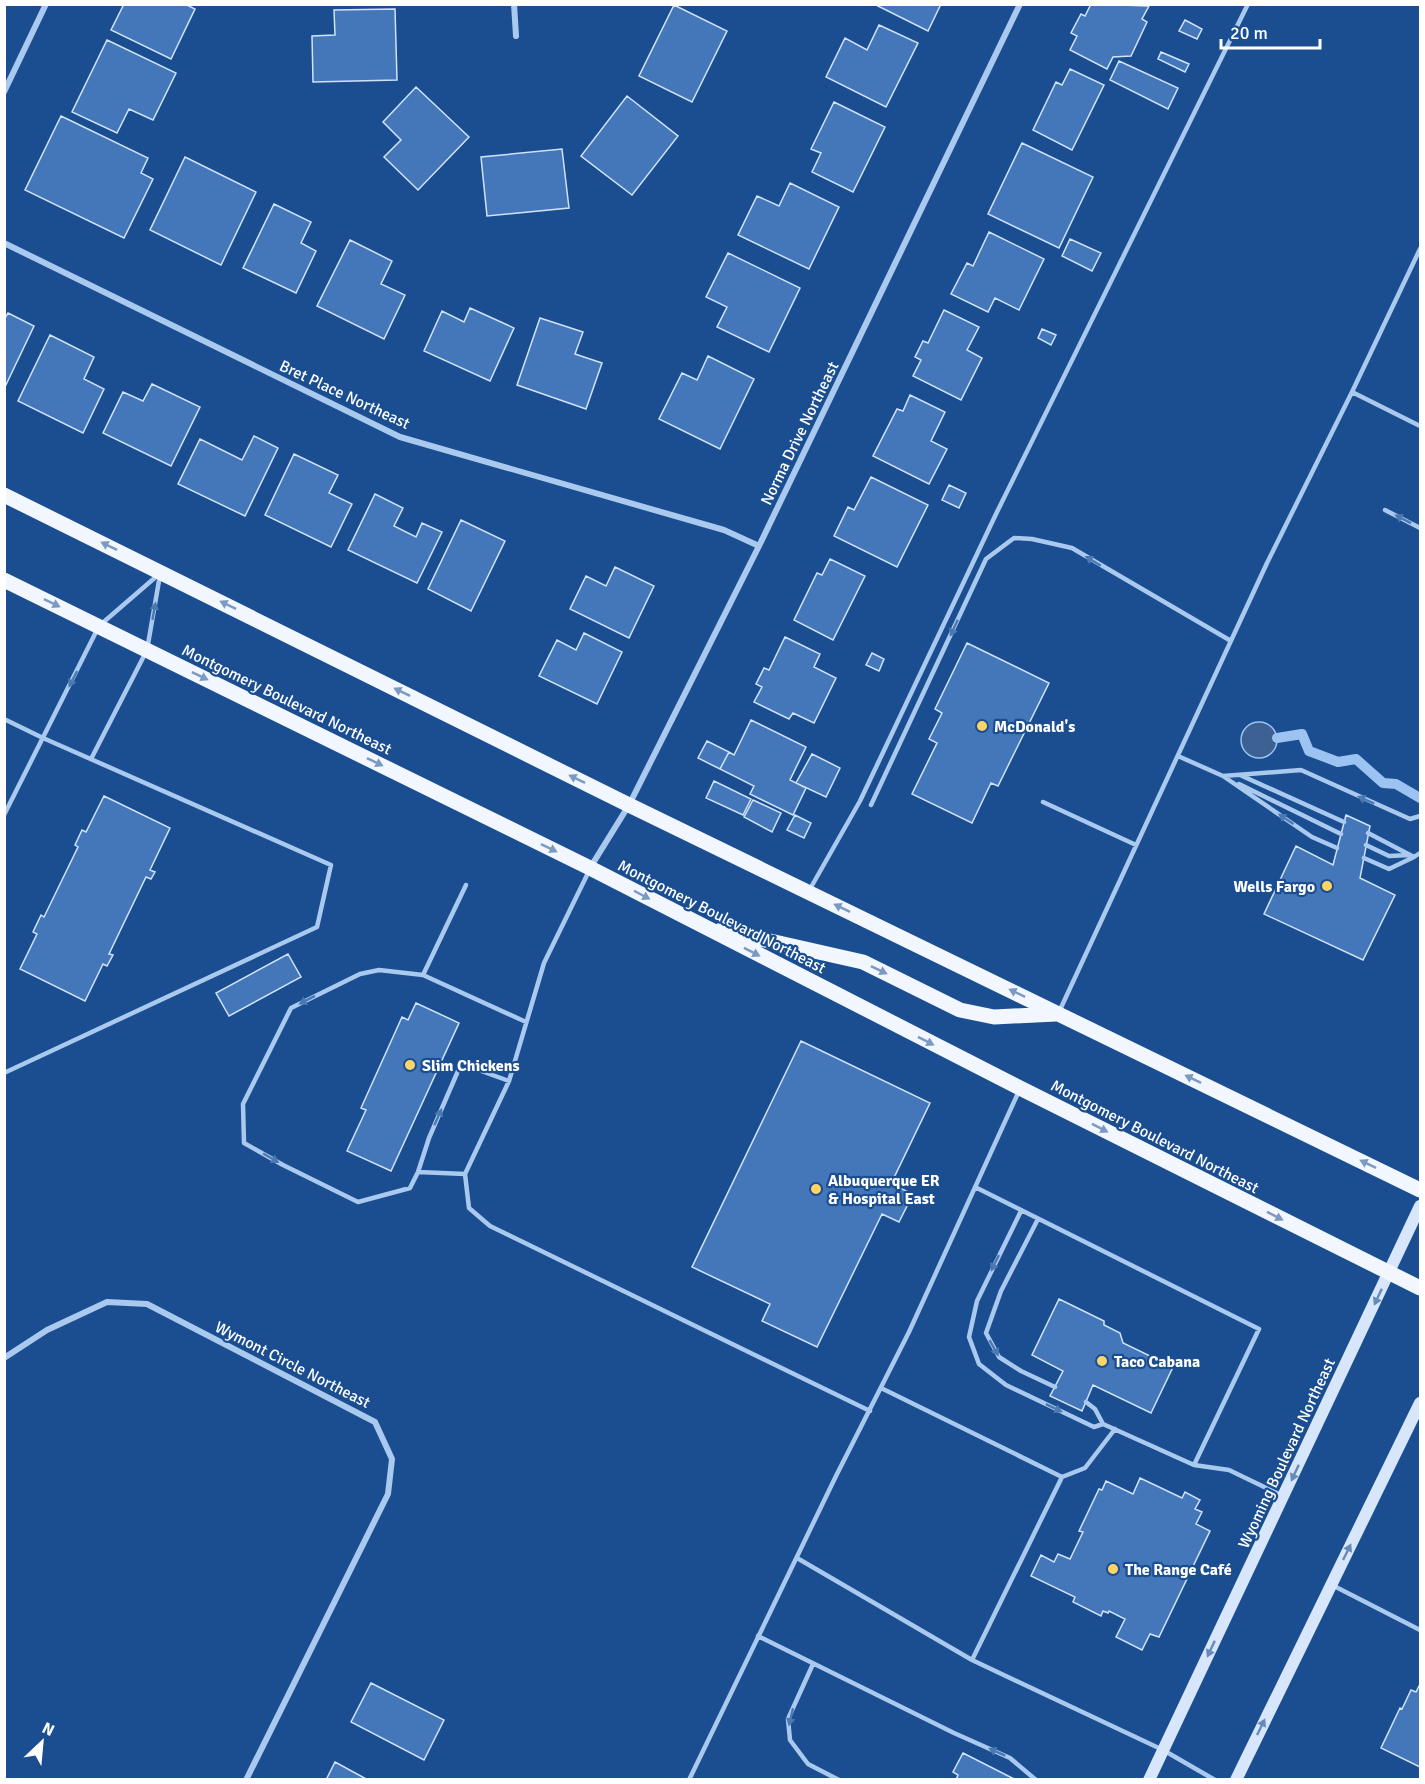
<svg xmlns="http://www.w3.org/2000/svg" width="1425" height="1784" viewBox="0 0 1425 1784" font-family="Signika,sans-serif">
<rect width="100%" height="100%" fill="#1a4e91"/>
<path fill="#3d6192" stroke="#9cc3f1" stroke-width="1.5" d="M1241 740a18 18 0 1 1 36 0a18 18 0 1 1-36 0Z"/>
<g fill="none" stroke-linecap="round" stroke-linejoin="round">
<path stroke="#9cc3f1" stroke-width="10" d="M1277 738 1302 734 1309 751 1338 762 1356 759 1383 783 1396 784 1420 798"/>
</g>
<path fill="#4377b9" stroke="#d0e3fa" stroke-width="1.5" d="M124 4H185L195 9 171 59 111 30Z
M874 4H941L928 31Z
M1091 4 1149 6 1142 19 1147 22 1131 56 1113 57 1107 69 1070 50 1077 36 1071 33 1081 14 1085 16Z
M674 5 727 31 692 102 639 76Z
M395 9 397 80 313 82 312 36 335 35 334 10Z
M1185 20 1202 29 1197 39 1179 31Z
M879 25 918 43 886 107 826 77 845 38 867 50Z
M107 40 176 73 153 120 129 109 117 133 72 112Z
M1161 52 1189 64 1185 72 1158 59Z
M1119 61 1178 88 1168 109 1110 80Z
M1070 69 1104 85 1072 150 1033 130 1056 82 1062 85Z
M416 87 469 137 418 190 384 157 401 140 383 122Z
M627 96 678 136 632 195 581 156Z
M834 102 885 127 853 192 812 172 821 153 811 149Z
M61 116 148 158 141 173 153 179 124 238 25 190Z
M1022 143 1093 177 1059 248 988 214Z
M562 149 569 208 487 216 481 157Z
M185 157 256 192 221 265 150 230Z
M790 183 839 207 809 269 738 235 757 196 779 206Z
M274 204 311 222 301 243 316 251 296 293 243 268Z
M989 232 1044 259 1019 310 995 298 988 312 951 294 967 263 973 266Z
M1070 239 1101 253 1092 271 1062 256Z
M350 240 392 261 381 284 405 295 384 339 317 306Z
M728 253 800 288 769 352 717 327 727 307 706 297Z
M470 308 514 328 490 381 424 351 442 311 464 322Z
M944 310 979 327 967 350 982 358 961 400 913 376 921 360 915 357 923 341 928 343Z
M8 313 34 326 4 389V320Z
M540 318 583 332 575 354 602 363 586 409 517 385Z
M1042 329 1056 335 1051 345 1038 338Z
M50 335 94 357 84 379 104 389 83 433 18 401Z
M708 356 754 379 720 449 659 419 682 373 697 380Z
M152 384 200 407 171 466 103 433 123 392 143 401Z
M910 395 945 412 931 441 947 449 929 484 873 456 897 409 903 411Z
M254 436 278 448 245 516 178 484 200 439 242 460Z
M294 454 338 475 329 493 352 504 331 547 265 515Z
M871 477 928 505 897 567 834 536 848 507 854 510Z
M949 485 966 493 959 508 942 500Z
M375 494 403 508 394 526 416 537 422 523 442 532 417 583 348 550Z
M461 520 505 541 471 611 428 589Z
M830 559 865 576 833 640 794 620 817 573 822 575Z
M615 567 654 586 629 638 570 609 586 576 606 586Z
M584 633 622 652 597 704 539 676 557 640 576 650Z
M785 637 820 654 814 667 836 678 814 723 793 713 789 719 754 702 762 687 756 684 764 668 769 670Z
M967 643 1049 683 998 786 991 783 972 823 912 794 937 743 929 739 942 713 935 709Z
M872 653 884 659 879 671 866 665Z
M751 720 806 747 790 780 806 788 793 815 750 794 754 786 720 769 729 752 734 755Z
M707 741 729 752 720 769 698 758Z
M812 754 840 768 826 797 796 783Z
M714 781 751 799 743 815 706 798Z
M104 796 170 828 150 870 155 872 151 879 146 877 109 954 113 955 107 966 103 964 85 1001 20 969 37 934 33 932 41 915 44 917 78 847 75 845 82 830 86 832Z
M753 800 781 813 772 832 744 817Z
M795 815 811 823 804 838 787 830Z
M1346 815 1370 826 1360 878 1395 895 1363 960 1264 914 1296 846 1333 865Z
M288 954 301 977 229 1016 216 993Z
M416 1003 459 1023 391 1171 347 1151 366 1110 361 1108 402 1017 408 1020Z
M801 1041 930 1103 891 1184 913 1194 899 1222 882 1214 817 1347 762 1321 770 1304 692 1267Z
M1059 1299 1104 1321V1325L1120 1333 1123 1343 1173 1367 1151 1413 1093 1385 1082 1411 1050 1396 1063 1371 1032 1355Z
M1140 1478 1182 1498 1185 1492 1200 1500 1195 1509 1202 1512 1196 1524 1210 1531 1159 1637 1150 1634 1142 1650 1116 1637 1125 1619 1109 1611 1108 1613 1103 1611 1101 1616 1073 1602 1075 1597 1031 1576 1041 1555 1054 1562 1058 1554 1070 1559 1083 1532 1079 1531 1099 1489 1102 1490 1106 1481 1133 1494Z
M371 1683 444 1720 424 1760 351 1722Z
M1420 1684V1767L1381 1748 1400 1708 1402 1709 1411 1690 1416 1692Z
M963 1753 1016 1780H956L958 1775 953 1772Z
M335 1762 368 1780H326Z"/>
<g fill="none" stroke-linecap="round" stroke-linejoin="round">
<path stroke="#aac9ef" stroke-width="4.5" d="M1352 392 1420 249
M1385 510 1420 528
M4 719 43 738 331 865 317 927 4 1073
M1178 756 1223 776 1301 770 1410 819 1420 816
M91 759 147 650 160 575
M1240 775 1344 822
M1223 776 1312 837 1337 848
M1239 784 1341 834
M1043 802 1136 845
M871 805 986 559 1014 538 1032 539 1072 548 1231 641
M4 815 99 626 158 575
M1368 833 1414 857 1420 853
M1366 845 1389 856 1410 855
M1364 858 1389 869 1414 857
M589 871 544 963 509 1081 465 1174 469 1208 490 1226 870 1411
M810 889 860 801 996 514 1248 4
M423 975 466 885
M1059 1012 1267 563 1352 392 1420 426
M509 1081 473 1068 458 1071 429 1138 418 1172 410 1188 358 1202 283 1165 244 1143 243 1104 291 1008 360 974 379 970 423 975 526 1022
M418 1172 465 1174
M975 1187 1259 1329 1194 1465 1103 1424 1095 1409 1086 1402
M1021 1211 977 1301 969 1337 979 1364 1006 1385 1094 1427 1103 1424
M1038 1219 1001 1291 986 1333 999 1357 1021 1371 1055 1387
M881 1388 1062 1477
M1194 1465 1229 1470 1281 1495
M797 1558 972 1660 1163 1750 1215 1780
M1332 1585 1420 1630
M758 1636 954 1733 1010 1758 1036 1780
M972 1660 1062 1477 1085 1468 1115 1429
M813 1664 788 1719 790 1740 808 1764 839 1780
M689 1780 836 1476 909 1332 1019 1091"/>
<path stroke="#aac9ef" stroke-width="6" d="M514 4 516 36
M4 92 46 4
M4 243 400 437 724 530 759 546
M590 868 629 805 759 546 1020 4
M4 1358 47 1330 107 1302 147 1304 375 1422 392 1459 388 1494 246 1780"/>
<path stroke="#d7e6fa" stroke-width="12" d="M1149 1780 1420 1206
M1236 1780 1420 1403"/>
<path stroke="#f1f6ff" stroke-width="15" d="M4 495 629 805 1420 1190
M4 580 590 868 1020 1088 1420 1288
M721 930 863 962 960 1010 994 1017 1056 1014"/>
</g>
<defs><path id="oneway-solid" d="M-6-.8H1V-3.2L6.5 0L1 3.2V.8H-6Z" transform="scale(1.5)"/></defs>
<g fill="#4c79b2">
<use href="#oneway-solid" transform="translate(1403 519) rotate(-153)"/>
<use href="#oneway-solid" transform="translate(1093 561) rotate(-149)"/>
<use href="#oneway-solid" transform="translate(154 611) rotate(-80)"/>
<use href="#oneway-solid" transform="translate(954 628) rotate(115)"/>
<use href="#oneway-solid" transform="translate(73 679) rotate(117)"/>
<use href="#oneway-solid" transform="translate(1366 800) rotate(-156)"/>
<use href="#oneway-solid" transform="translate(1286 819) rotate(-146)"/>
<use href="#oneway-solid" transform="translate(307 1000) rotate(153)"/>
<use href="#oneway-solid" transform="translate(438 1117) rotate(-66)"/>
<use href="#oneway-solid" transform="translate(271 1158) rotate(30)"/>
<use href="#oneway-solid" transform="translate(995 1263) rotate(116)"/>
<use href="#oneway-solid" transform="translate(994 1348) rotate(60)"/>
<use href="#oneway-solid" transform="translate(1054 1408) rotate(26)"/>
<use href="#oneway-solid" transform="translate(791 1717) rotate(103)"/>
<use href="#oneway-solid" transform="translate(997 1752) rotate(-156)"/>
</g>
<g fill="#7b9ac2">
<use href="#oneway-solid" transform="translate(109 546) rotate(-154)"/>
<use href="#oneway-solid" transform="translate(52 603) rotate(26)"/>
<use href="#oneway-solid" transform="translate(228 605) rotate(-154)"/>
<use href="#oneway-solid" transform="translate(200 676) rotate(26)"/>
<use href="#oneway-solid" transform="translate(402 692) rotate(-154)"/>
<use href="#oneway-solid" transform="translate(375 762) rotate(26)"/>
<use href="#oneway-solid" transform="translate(577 779) rotate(-154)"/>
<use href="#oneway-solid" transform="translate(549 848) rotate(26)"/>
<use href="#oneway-solid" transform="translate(642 895) rotate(28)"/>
<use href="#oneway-solid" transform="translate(842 908) rotate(-154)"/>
<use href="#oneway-solid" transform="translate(752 952) rotate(27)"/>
<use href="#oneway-solid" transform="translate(879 970) rotate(26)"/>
<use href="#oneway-solid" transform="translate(1017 993) rotate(-154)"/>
<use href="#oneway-solid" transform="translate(926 1041) rotate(27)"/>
<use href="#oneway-solid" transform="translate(1193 1079) rotate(-154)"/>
<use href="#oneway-solid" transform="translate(1100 1128) rotate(27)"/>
<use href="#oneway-solid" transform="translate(1368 1164) rotate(-154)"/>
<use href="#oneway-solid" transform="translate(1275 1216) rotate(27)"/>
</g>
<g fill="#668bbb">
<use href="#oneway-solid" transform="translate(1378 1297) rotate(115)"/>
<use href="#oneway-solid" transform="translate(1295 1473) rotate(115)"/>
<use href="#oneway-solid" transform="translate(1347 1552) rotate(-64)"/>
<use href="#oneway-solid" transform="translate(1211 1649) rotate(115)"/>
<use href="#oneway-solid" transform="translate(1261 1727) rotate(-64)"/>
</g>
<g fill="#ffd467" stroke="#1a4e91" stroke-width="2">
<circle cx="982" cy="726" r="6"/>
<circle cx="1327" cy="886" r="6"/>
<circle cx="410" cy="1065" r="6"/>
<circle cx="816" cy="1189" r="6"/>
<circle cx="1102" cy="1361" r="6"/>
<circle cx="1113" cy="1569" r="6"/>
</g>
<g text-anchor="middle" stroke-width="4.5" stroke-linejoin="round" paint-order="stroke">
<g font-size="16" fill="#fff" stroke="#1a4e91">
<text transform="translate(345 394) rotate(25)" y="6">Bret Place Northeast</text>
<text transform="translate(799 433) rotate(-64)" y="6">Norma Drive Northeast</text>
<text transform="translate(287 699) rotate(26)" y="6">Montgomery Boulevard Northeast</text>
<text transform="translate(722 916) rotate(27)" y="6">Montgomery Boulevard Northeast</text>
<text transform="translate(1155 1136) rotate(27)" y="6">Montgomery Boulevard Northeast</text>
<text transform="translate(293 1364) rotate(27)" y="6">Wymont Circle Northeast</text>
<text transform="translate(1286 1453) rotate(-65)" y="6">Wyoming Boulevard Northeast</text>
</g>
<g font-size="16" font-weight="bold" fill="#fff" stroke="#1a4e91" text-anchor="start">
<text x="994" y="732">McDonald's</text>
<text x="1315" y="892" text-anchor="end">Wells Fargo</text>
<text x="422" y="1071">Slim Chickens</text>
<text x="828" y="1186">Albuquerque ER<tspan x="828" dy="18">&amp; Hospital East</tspan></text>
<text x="1114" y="1367">Taco Cabana</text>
<text x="1125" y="1575">The Range Café</text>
</g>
</g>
<rect width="1425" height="1784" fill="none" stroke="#ffffff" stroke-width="12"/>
<g transform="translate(42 1742) rotate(26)" stroke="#1a4e91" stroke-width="4.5" paint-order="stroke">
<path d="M0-4.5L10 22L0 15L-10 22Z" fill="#ffffff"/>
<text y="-9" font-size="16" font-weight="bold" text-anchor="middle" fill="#ffffff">N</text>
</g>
<path d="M1221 39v9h99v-9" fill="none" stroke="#ffffff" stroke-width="3"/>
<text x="1230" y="39" font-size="18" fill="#ffffff" stroke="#1a4e91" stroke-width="4.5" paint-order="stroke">20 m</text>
</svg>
